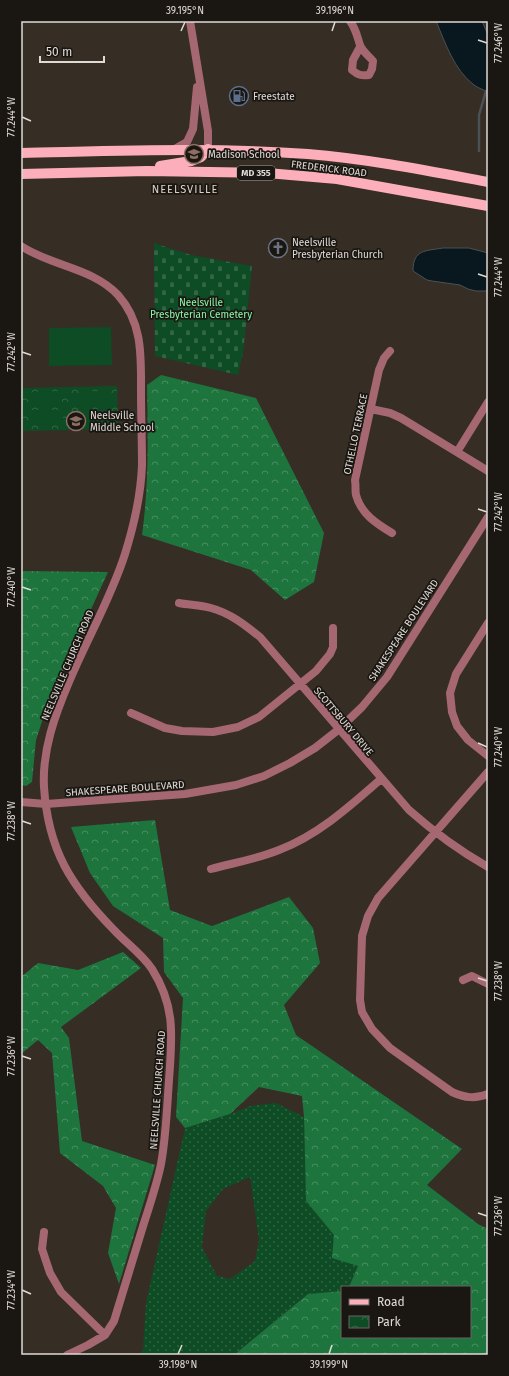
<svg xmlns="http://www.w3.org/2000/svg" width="509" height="1376" viewBox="0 0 509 1376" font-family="'Fira Sans',sans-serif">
<defs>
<pattern id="grass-dots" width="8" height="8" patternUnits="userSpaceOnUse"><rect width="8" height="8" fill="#0e4c25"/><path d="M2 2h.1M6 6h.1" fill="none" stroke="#316544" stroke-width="1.8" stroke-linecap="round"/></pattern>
<pattern id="forest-crowns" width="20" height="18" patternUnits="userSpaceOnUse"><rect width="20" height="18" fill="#1d753d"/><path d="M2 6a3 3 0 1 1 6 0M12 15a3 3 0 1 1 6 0" fill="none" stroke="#488e61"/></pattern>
<pattern id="cemetery-stones" width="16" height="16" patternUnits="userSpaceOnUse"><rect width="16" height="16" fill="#0e4c25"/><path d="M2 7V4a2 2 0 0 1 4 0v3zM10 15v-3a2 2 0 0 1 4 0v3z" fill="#316544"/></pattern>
<pattern id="park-crowns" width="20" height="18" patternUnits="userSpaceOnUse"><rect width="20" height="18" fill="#0e4c25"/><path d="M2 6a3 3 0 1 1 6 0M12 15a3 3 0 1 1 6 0" fill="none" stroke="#316544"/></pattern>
</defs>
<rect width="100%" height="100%" fill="#362d25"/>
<path fill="url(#grass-dots)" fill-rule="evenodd" d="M276 1103 304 1117 306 1201 334 1235 358 1266 349 1287H342V1291L308 1294 234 1355H139L143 1350 146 1303 185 1128 230 1114 250 1106ZM250 1177 259 1240 255 1261 230 1279 217 1276 202 1247 206 1211 223 1189Z"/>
<path fill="url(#forest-crowns)" d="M161 375 256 398 324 533 314 582 285 600 251 570 142 535C149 484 148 436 147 385Z
M21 571 108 572 47 706 36 740 32 782 26 786 21 785Z
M155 820 170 910 212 926 289 897 313 928 320 963 284 1005 296 1035 462 1149 427 1185 478 1224 488 1229V1355H234L308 1294 342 1291V1337H470V1287H349L358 1266 332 1258 334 1235 306 1201 304 1117 302 1096 259 1087 230 1114 185 1128 176 1117 183 998 164 972 163 938 113 906 90 873 71 827Z
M123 952 141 968 61 1027 69 1038 82 1141 155 1165 119 1284 108 1253 116 1208 103 1186 60 1153 52 1053 38 1040 21 1054V977L38 963 78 970Z"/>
<path fill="url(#cemetery-stones)" d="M154 243 191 255 252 266 243 353 238 375 155 356Z"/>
<path fill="url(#park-crowns)" d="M117 386 118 429 23 431 22 388Z"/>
<path fill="#0e4c25" d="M111 327 112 365 49 366V328Z
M62 391V405L32 406V392Z
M79 391H109V405L79 406Z
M109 409 110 423 79 424V410Z
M32 410H63V424L32 425Z"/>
<path fill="#09171e" stroke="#4a5255" d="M436 21H482L488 35V92C484 90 478 88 474 85 454 70 445 42 436 21Z
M443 248H469L488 253V291H476L468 289 460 285 432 281 427 280 413 271C413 249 426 251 443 248Z"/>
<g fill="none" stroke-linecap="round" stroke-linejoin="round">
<path stroke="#4a5255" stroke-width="2.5" d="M479 151V115L486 91"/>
<path stroke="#a56771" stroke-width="8" d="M350 21C356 29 357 36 360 45 362 51 369 56 373 61L372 69 369 75C361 76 358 75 352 70L353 60 360 47
M21 246C51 266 93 268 118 295 143 323 141 356 141 392 141 416 142 441 142 465 141 495 134 525 125 554 111 598 87 639 69 682 55 715 42 750 44 787 48 850 71 886 114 930 126 943 142 954 152 969 176 1007 172 1037 169 1080 167 1108 166 1137 161 1164 157 1184 150 1204 144 1223 134 1256 124 1288 114 1321L105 1335 88 1345 67 1355
M390 351 384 358 379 370 355 480C356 485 355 491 356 495 361 514 377 524 392 533
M371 409 390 413 401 418 488 471
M457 452 488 402
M179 603C189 605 200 605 211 608 230 613 245 625 260 637L409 810C435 833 458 850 488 867
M488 623 456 674 450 693 452 712 457 726 468 740 488 756
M131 713 165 728 182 731 213 732 238 727 259 717 316 671 330 654 333 647V628
M488 772 378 898 368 916 362 936 360 1000 362 1012 372 1029 390 1048 452 1092C465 1098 475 1099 488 1094
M211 869C233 863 257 859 279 850 318 835 349 807 381 779
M463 980 472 976 488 984
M44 1232 42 1249 50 1273 61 1292 105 1335"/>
<path stroke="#a56771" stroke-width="8" d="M190 21 208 131V149
M173 150 187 142 193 129 197 87
M21 802 46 804 185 794 236 785 264 776 290 763 315 748 338 730 362 707 387 677 488 517"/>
<path stroke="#fcafba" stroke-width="10" d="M21 153C117 151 213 147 308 154 369 159 429 171 488 182
M160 166 191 161 201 157 208 149
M21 174 147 171 267 173 337 179 488 206"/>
</g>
<path fill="none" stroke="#e0dad5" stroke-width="1.5" d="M181 31 185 22M332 31 335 22M478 40 487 43M22 117 31 121M478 274 487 277M22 352 31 355M478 509 487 512M22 587 31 590M478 743 487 747M22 821 31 824M478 978 487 981M22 1056 31 1059M478 1213 487 1216M22 1290 31 1294M178 1354 182 1345M329 1354 332 1345"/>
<defs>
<g id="fuel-ring" transform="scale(1)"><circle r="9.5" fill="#1a1612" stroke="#5c6f8a" stroke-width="1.5"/><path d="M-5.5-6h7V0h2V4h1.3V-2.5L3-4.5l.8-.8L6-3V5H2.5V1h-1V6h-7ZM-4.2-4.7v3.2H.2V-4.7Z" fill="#5c6f8a"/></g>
<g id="school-ring" transform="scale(1)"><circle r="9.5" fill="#1a1612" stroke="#8d6e63" stroke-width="1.5"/><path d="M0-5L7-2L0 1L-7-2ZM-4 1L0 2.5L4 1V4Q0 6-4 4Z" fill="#8d6e63"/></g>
<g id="church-ring" transform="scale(1)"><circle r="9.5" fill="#1a1612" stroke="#6b7280" stroke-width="1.5"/><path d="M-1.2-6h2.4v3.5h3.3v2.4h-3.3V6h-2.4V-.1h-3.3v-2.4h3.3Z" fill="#6b7280"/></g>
</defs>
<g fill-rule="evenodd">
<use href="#fuel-ring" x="239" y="96"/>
<use href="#school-ring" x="194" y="154"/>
<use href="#church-ring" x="278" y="248"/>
<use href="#school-ring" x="76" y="421"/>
</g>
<g text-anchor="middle" stroke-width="3.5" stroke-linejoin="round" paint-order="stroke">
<rect fill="#1a1612" stroke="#a59f9a" stroke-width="1" x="237" y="166" width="38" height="14" rx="3"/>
<g font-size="9" font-weight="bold" fill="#e0dad5">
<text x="256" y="176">MD 355</text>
</g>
<g font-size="10" fill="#e0dad5" stroke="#1a1612" text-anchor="start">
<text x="253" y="100">Freestate</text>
<text x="208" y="158">Madison School</text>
<text x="292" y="246">Neelsville<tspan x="292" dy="12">Presbyterian Church</tspan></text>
<text x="90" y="419">Neelsville<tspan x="90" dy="12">Middle School</tspan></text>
</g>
<g font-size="10" fill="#e0dad5" stroke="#1a1612">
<text transform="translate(329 168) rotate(7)" y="4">FREDERICK ROAD</text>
<text transform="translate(355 434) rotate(-78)" y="4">OTHELLO TERRACE</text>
<text transform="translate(403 630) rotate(-57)" y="4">SHAKESPEARE BOULEVARD</text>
<text transform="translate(67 665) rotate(-67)" y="4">NEELSVILLE CHURCH ROAD</text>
<text transform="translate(344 721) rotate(50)" y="4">SCOTTSBURY DRIVE</text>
<text transform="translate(125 788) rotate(-4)" y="4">SHAKESPEARE BOULEVARD</text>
<text transform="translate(157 1090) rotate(-86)" y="4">NEELSVILLE CHURCH ROAD</text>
</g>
<g font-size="10" fill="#8af7a6" stroke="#1a1612">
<text x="201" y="306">Neelsville<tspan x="201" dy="12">Presbyterian Cemetery</tspan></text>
</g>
<g font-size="11" letter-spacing="1" fill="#ddd1c6" stroke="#1a1612">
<text x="185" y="193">NEELSVILLE</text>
</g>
</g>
<rect width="509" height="1376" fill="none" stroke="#1a1612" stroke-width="44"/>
<rect x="341" y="1286" width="130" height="52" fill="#1a1612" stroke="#696460"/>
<rect x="349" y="1299" width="20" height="6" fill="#fcafba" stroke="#696460"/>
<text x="377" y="1306" font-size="12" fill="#e0dad5">Road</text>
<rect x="349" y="1316" width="20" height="12" fill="url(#park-crowns)" stroke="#696460"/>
<text x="377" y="1326" font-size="12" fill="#e0dad5">Park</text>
<path d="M40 56v6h64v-6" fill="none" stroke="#e0dad5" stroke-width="2"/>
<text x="46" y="56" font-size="12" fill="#e0dad5" stroke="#1a1612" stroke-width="3" paint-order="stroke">50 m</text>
<rect x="22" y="22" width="465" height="1332" fill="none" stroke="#e0dad5" stroke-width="1.5"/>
<g font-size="10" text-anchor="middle" fill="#e0dad5">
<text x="185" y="14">39.195°N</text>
<text x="335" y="14">39.196°N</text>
<text transform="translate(498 43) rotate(-90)" y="4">77.246°W</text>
<text transform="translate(11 117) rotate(-90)" y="4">77.244°W</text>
<text transform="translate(498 277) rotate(-90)" y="4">77.244°W</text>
<text transform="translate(11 352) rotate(-90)" y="4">77.242°W</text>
<text transform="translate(498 512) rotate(-90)" y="4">77.242°W</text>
<text transform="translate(11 587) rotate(-90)" y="4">77.240°W</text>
<text transform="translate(498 747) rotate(-90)" y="4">77.240°W</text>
<text transform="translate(11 821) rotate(-90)" y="4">77.238°W</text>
<text transform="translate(498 981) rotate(-90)" y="4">77.238°W</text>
<text transform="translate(11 1056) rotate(-90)" y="4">77.236°W</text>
<text transform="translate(498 1216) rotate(-90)" y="4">77.236°W</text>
<text transform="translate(11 1290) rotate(-90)" y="4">77.234°W</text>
<text x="178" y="1368">39.198°N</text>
<text x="329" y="1368">39.199°N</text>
</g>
</svg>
